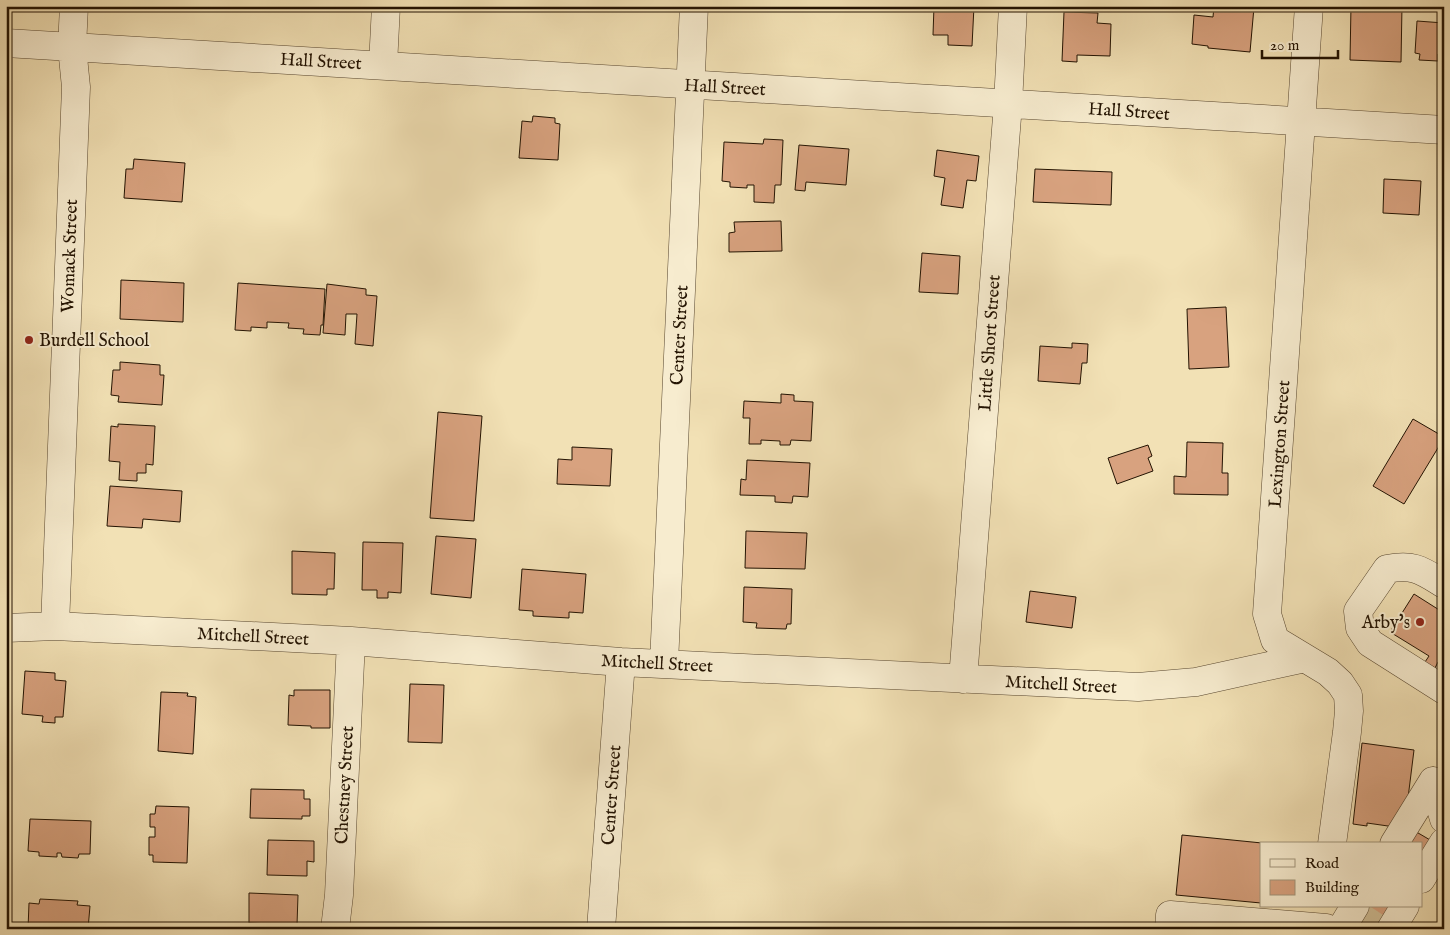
<svg xmlns="http://www.w3.org/2000/svg" width="1450" height="935" viewBox="0 0 1450 935" font-family="'IM FELL English',serif">
<rect width="100%" height="100%" fill="#f2e1b5"/>
<filter id="stains"><feTurbulence type="fractalNoise" baseFrequency=".004" numOctaves="4"/><feColorMatrix values="0 0 0 0 .2 0 0 0 0 .09 0 0 0 0 .02 0 0 0 .5 -.17"/></filter>
<radialGradient id="worn" r=".72"><stop offset=".6" stop-color="#630" stop-opacity="0"/><stop offset="1" stop-color="#630" stop-opacity=".3"/></radialGradient>
<path fill="#d8a27f" stroke="#231302" d="M934 6H974L972 46 948 45V35H933Z
M1214 6 1254 7 1250 52 1208 48V46L1192 44 1194 15 1213 17Z
M1351 6H1402L1401 62 1350 60Z
M1064 12 1098 13 1097 23 1111 24 1110 56 1077 55V62L1062 61Z
M1417 21 1444 23V55L1438 54V61L1419 60 1420 54 1415 53Z
M533 116 555 118V123L560 124 558 160 519 158 522 121 532 122Z
M764 139 783 140 781 185H775L774 203 754 202V185H747V188L730 187V182L722 181 724 142 763 144Z
M799 145 849 149 846 185 806 182 805 191 795 190Z
M937 150 979 156 976 181 967 180 963 208 941 205 945 178 934 176Z
M134 159 185 163 182 202 124 198 126 169H133Z
M1035 169 1112 172 1111 205 1033 202Z
M1384 179 1421 181 1419 215 1383 213Z
M781 221 782 251 729 252V233L735 232 734 222Z
M922 253 960 256 958 294 919 292Z
M121 280 184 283 183 322 120 319Z
M238 283 325 289 323 325H321L320 335 303 334 304 329 288 328 289 323 267 322V328L251 327V331L235 330Z
M327 284 366 289V295L377 296 373 346 355 344 357 314H346L345 335 323 333Z
M1226 307 1229 367 1189 369 1187 309Z
M1072 343 1088 344 1087 363H1082L1080 384 1038 381 1040 346 1072 348Z
M120 362 160 365V375H164L162 405 118 402 119 396 111 395 113 370H120Z
M781 394 794 395V401L813 402 811 441 791 440 790 445H780V441L761 440V444H749L750 418H743L744 401 781 403Z
M438 412 482 416 474 521 430 518Z
M1413 419 1444 437V438L1404 504 1373 486Z
M118 424 155 426 153 465 146 464V473H137V481L119 480 120 462 109 461 111 426 118 427Z
M1187 442 1223 443 1222 473H1228V495L1174 494V476L1186 477Z
M1148 445 1152 456 1148 458 1153 471 1117 484 1108 458Z
M572 447 612 449 610 486 557 484 558 459 572 460Z
M747 460 810 463 808 497 793 496 792 503 775 502V496L740 495 741 479 746 480Z
M110 486 182 491 180 522 143 519 142 528 107 526Z
M746 531 807 533 805 569 745 568Z
M436 536 476 539 471 598 431 594Z
M363 542 403 543 401 593 388 592V598H377V590H362Z
M292 551 335 553 334 589H327V595L292 594Z
M522 569 586 574 583 613 569 612V618L533 616V611L519 610Z
M744 587 792 589 791 624H787L786 629 756 628 757 623 743 622Z
M1030 591 1076 597 1072 628 1026 622Z
M1414 594 1444 613V665L1438 662 1435 668 1425 662 1429 656 1390 632Z
M25 671 55 673V680L66 681 63 717H55V723L42 722 43 716 22 714Z
M410 684 444 685 442 743 408 742Z
M294 690H330V728H311V726L288 725 289 695 294 696Z
M161 692 188 693 187 696 196 697 193 754 158 751Z
M1362 743 1414 750 1405 822 1395 827 1367 823V826L1353 824Z
M251 789 304 790V799H310V816H302V819L250 818Z
M156 806 189 807 187 863 153 862V855H149V837H155V827H150V814H155Z
M30 819 91 821 90 854H79L78 858 62 857 61 853H57V857L39 856V852L28 851Z
M1413 830 1437 844 1421 870V844H1404Z
M1182 835 1272 844H1261V903L1176 895Z
M268 840 314 841V862L307 861V876L267 875Z
M249 893 298 895 297 925 249 923Z
M40 899 78 901 77 905 90 906 88 929H28L29 903 39 904Z
M1365 906H1399L1385 929H1362L1359 916Z"/>
<g fill="none" stroke-linecap="round" stroke-linejoin="round">
<path stroke="#d3c29a" stroke-width="28" stroke-dasharray="28 14" stroke-linecap="butt" d="M1359 916 1379 929"/>
<g stroke="#57462f" stroke-width="29">
<path id="minor" d="M1309 6 1267 614 1275 640 1328 672 1340 683 1348 695 1349 711 1347 732 1332 844
M6 43 1444 130
M383 65 386 6
M1444 584C1421 570 1414 564 1387 569L1358 611 1360 628 1370 643 1444 690
M55 626 76 87 72 47 74 6
M6 628 55 626 351 641 621 662 1138 687 1196 682 1305 658
M664 663 694 6
M963 679 1008 104 1013 6
M1433 781 1444 819
M1394 844 1433 781 1444 785
M1421 879 1444 842
M335 929 339 895 351 641
M601 929 621 662
M1169 929 1170 915 1326 928
M1341 929 1355 906
M1391 929 1405 906"/>
</g>
<use href="#minor" stroke="#f7eccf" stroke-width="28"/>
</g>
<g fill="#8f2418" stroke="#f7eccf" stroke-width="2">
<circle cx="29" cy="340" r="5"/>
<circle cx="1420" cy="622" r="5"/>
</g>
<g text-anchor="middle" stroke-width="4" stroke-linejoin="round" paint-order="stroke">
<g font-size="18" fill="#231302" stroke="#f7eccf">
<text transform="translate(321 61) rotate(3)" y="6">Hall Street</text>
<text transform="translate(725 87) rotate(3)" y="6">Hall Street</text>
<text transform="translate(1129 111) rotate(4)" y="6">Hall Street</text>
<text transform="translate(69 256) rotate(-88)" y="6">Womack Street</text>
<text transform="translate(679 335) rotate(-87)" y="6">Center Street</text>
<text transform="translate(989 343) rotate(-86)" y="6">Little Short Street</text>
<text transform="translate(1279 444) rotate(-86)" y="6">Lexington Street</text>
<text transform="translate(253 636) rotate(3)" y="6">Mitchell Street</text>
<text transform="translate(657 663) rotate(3)" y="6">Mitchell Street</text>
<text transform="translate(1061 684) rotate(3)" y="6">Mitchell Street</text>
<text transform="translate(344 785) rotate(-87)" y="6">Chestney Street</text>
<text transform="translate(611 795) rotate(-86)" y="6">Center Street</text>
</g>
<g font-size="18" fill="#231302" stroke="#f7eccf" text-anchor="start">
<text x="39" y="346">Burdell School</text>
<text x="1410" y="628" text-anchor="end">Arby's</text>
</g>
</g>
<rect width="1450" height="935" fill="none" stroke="#f2e1b5" stroke-width="25"/>
<rect x="8" y="8" width="1435" height="920" fill="none" stroke="#231302" stroke-width="2.5"/>
<rect x="12" y="12" width="1425" height="910" fill="none" stroke="#231302"/>
<rect x="1260" y="842" width="162" height="65" fill="#f7eccf" stroke="#a2957d"/>
<rect x="1270" y="859" width="25" height="8" fill="#f7eccf" stroke="#a2957d"/>
<text x="1305" y="868" font-size="15" fill="#231302">Road</text>
<rect x="1270" y="880" width="25" height="15" fill="#d8a27f" stroke="#a2957d"/>
<text x="1305" y="892" font-size="15" fill="#231302">Building</text>
<path d="M1262 50v8h76v-8" fill="none" stroke="#231302" stroke-width="2.5"/>
<text x="1270" y="50" font-size="15" fill="#231302" stroke="#f7eccf" stroke-width="4" paint-order="stroke">20 m</text>
<rect width="100%" height="100%" filter="url(#stains)"/>
<rect width="100%" height="100%" fill="url(#worn)"/>
</svg>
